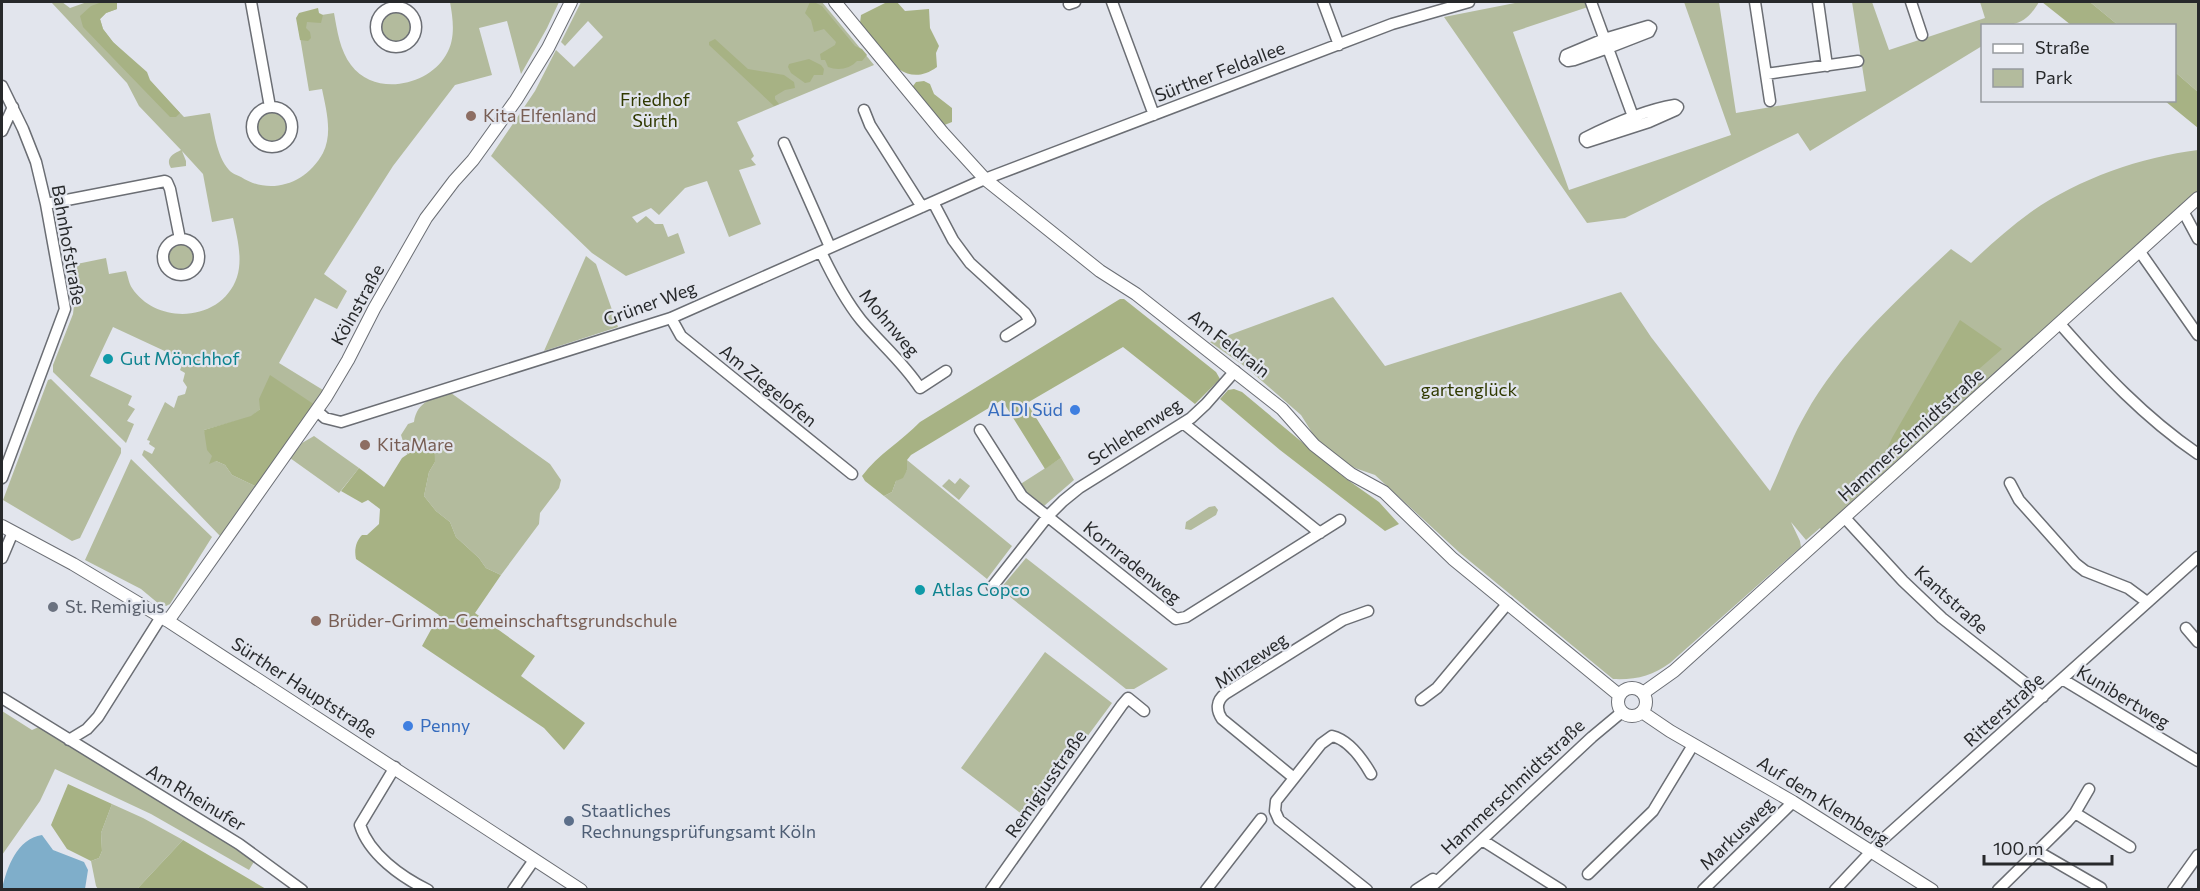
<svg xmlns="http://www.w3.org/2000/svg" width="2200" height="891" viewBox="0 0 2200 891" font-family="Commissioner,sans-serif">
<rect width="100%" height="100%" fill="#e2e5ed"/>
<path fill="#b3bb9d" d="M51 2H62L70 8 87 2H115L117 9 106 13 100 19 103 29 113 42 184 117 210 113C214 130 216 155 229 170 231 173 237 175 241 177 270 196 306 184 323 153 333 133 326 109 322 89L309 91 297 19 334 13C337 30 340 51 351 65 375 97 428 86 446 55 456 39 453 19 450 2H559L547 28 521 74 507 21 479 28 492 75 455 85 393 166 324 274 347 291 337 309 315 298 279 363 323 390 315 405 260 409 251 417 204 430 216 461 225 465 232 475 257 487 221 537 142 455 144 450 152 454 155 448 149 444 150 441 147 440 165 402 174 408 178 396 185 394 187 387 183 381 185 373 180 370 184 360 113 327 90 376 132 396 128 405 135 409 127 421 134 424 126 443 53 372V365L73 314 74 305 67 266 106 258 109 274 126 271C128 276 129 284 132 288 157 326 222 322 237 277 243 258 237 237 233 218L212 222 203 174 182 151 186 161V166L171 168C165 158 173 154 181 150L139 106 127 83Z
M581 2H822L874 65 737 122 754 156 751 159 756 165 739 170 761 224 729 237 707 181 685 188 659 215 651 208 632 217 637 223 646 216 655 224H663L668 237 678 233 685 253 626 276 592 253 491 156 535 91 556 50 574 67 603 37 588 21 565 46 561 42Z
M1520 2H1587L1588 7 1513 32 1569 190 1731 135 1684 2H1719L1736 113 1866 91 1852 2H1872L1889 50 1985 18 1980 2H2039C2023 29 2011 25 1982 26V46L1810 151 1798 133 1625 218 1587 223 1444 17Z
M2090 2H2198V92L2175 72 2174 26 2118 25Z
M381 27a16 16 0 1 1 32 0a16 16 0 1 1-32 0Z
M254 127a17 17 0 1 1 34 0a17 17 0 1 1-34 0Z
M2198 150V191L1822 531 1820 528 1806 540 1791 522 1800 541 1801 547 1670 663C1652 676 1636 680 1613 679L1460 553 1375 475 1352 467 1318 442 1301 415 1247 368 1210 342 1333 297 1385 366 1621 292 1651 337 1770 491C1782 466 1791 439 1805 415 1841 350 1898 299 1951 249L1971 263C1990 245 2009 228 2031 212 2078 179 2141 157 2198 150Z
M168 257a13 13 0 1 1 26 0a13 13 0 1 1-26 0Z
M586 256 596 264 618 327 544 351Z
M51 379 121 448V453L80 538 72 541 3 500 48 380Z
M451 393 550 464 561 480 559 488 540 513 539 524 501 575 486 568 479 558 456 537 450 522 436 511 424 496 429 472 435 462 428 440 407 454 401 435 408 424 414 422C417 401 433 398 451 393Z
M314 436 359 468 339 493 290 458 302 443Z
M1061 458 1074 480 1044 506 1028 495 1019 485Z
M131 459 212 537 170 604 166 606 159 604 141 589 85 560Z
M907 460 1012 546 987 579 884 496 892 492 896 481 907 470Z
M960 478 970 486 959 500 942 486 949 479 955 484Z
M1215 506 1218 510 1216 515 1191 530 1185 529 1186 522 1209 507Z
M1026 558 1168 669 1134 689H1126L1000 589Z
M1045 652 1112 703 1027 818 961 768Z
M2 711 32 730 41 726 206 827 255 860 249 870 151 814 55 769 40 801 2 855Z
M112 804 143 818 183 840 137 889H98L96 886 91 861 99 858 102 851 101 833Z"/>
<path fill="#a7b284" d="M102 2H117V9L106 13 100 19 103 29 113 42 147 72 150 80 180 113 176 117H170L83 27 80 16 91 6Z
M810 2H814L822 6 855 46 862 49 867 55 862 61H857C850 69 838 71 828 67L825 60H821L820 54 835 45 836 42 824 29 814 32 811 20 805 13Z
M887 2H897L905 11 929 9 930 28 939 46 936 53 937 67C901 93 880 48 860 23L861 15Z
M2042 2H2090L2118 25H2071Z
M318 8 319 13 323 15 321 23 307 22 306 28 310 32 311 38 308 41 300 40 296 18 299 13Z
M715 39 748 69 784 75 794 82 795 88 785 90 775 96V99L779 104 774 106 709 45V42Z
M809 59 821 65 824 69 823 75H814L810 82 805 83 791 73 788 67 789 64Z
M2175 72 2198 92V128L2165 101 2174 100Z
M924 81 930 84 934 94 952 108V122L942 126 914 90 913 86 916 82Z
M1120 299H1124L1216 372 1220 379 1195 404 1123 347 1027 403 1061 458 1045 469 1002 400 911 455 907 460V470L903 478 896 481 892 492 884 496 865 481 862 476C878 454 902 441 920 422Z
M1960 320 2002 349 1887 449 1892 438Z
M270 375 315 405 257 487 232 475 225 465 216 461 209 464 212 456 207 450 204 430 251 416 260 409 259 399Z
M1234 389 1242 392 1345 478 1379 502 1399 524 1385 531 1280 450 1220 399 1228 390Z
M428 440 434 445 435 462 429 472 424 496 436 511 450 522 456 537 479 558 486 568 501 575 475 613 535 656 521 676 585 723 564 750 544 728 422 646 439 615 356 559C354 550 356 541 362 535H367L379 524 380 509 368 500 362 503 341 491 359 468 384 487 402 458Z
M68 784 112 804 101 833 102 851 99 858 91 861 67 849 51 825Z
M183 840 266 889H137Z"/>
<path fill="#7faeca" d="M42 835 53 850 84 862 88 870 85 889H2C7 867 17 839 42 835Z"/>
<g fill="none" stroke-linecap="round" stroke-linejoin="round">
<g stroke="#6b6e74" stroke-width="13">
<path id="minor" d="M251 2 270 107
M1112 2 1154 115
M1323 2 1339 45
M1591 2 1635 122
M1755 2 1770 101
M1818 2 1827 66
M1911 2 1922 35
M1069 4 1075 2
M376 27a20 20 0 1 1 40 0a20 20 0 1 1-40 0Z
M1648 26 1651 28 1649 32 1608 48 1574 60 1568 61 1565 59 1566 55 1604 39Z
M1766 74 1858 61
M2 86 23 129 36 162 46 204 65 309 2 478
M1675 105 1678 107 1676 110 1649 122 1587 142 1585 140V138C1613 124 1644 110 1675 105Z
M252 127a20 20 0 1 1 40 0a20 20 0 1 1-40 0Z
M864 110 870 125 922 207
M2 131 13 107
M784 143 830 247
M933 202 953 240 970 263 1025 313 1030 321 1006 336
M46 204 165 181 167 182 170 189 180 239
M2183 211 2198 239
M163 257a18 18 0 1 1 36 0a18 18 0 1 1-36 0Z
M821 252C832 275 845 300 861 320 880 343 903 362 920 388L946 371
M2140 252 2198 335
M671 318 681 336 852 474
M2060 324C2103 373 2144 417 2198 454
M317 411 325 418 341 422 671 318 985 179 1392 24 1469 2
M1183 423 1320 533
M980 430 1022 496 1176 619 1186 617 1340 520
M2010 483 2019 500 2076 564 2085 571 2128 588 2147 602
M1845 518 1903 581 1942 618 2043 697
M2 558 13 532
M992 587 1048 516 1063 501 1079 488 1191 418 1206 404 1235 371
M2186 628 2198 642
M2062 679 2198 761
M2 698 239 844 302 890
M1421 700 1437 688 1508 603
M69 740 87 729 98 717 161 617
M395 767 360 825C369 854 401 877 428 890
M1294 778 1222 719C1216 710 1216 701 1225 694L1343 620 1368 611
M2075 813 2130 847
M1482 840 1561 890
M2037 851 2101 888
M1588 874 1653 811 1693 745
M513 890 534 860
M991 890 1122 705 1128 698 1144 711
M1206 890 1261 819
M1367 890 1279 820 1275 811 1276 801 1321 744 1332 736C1349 740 1363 760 1371 774
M1416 890 1433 879
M1428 890 1592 737 1622 712
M1703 890 1793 802
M1835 890 1881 841 2198 557
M1998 890 2067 822 2075 813 2089 789
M2173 890 2198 855"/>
</g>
<g stroke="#6b6e74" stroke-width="14">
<path id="tertiary" d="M835 2 943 133 985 179 1100 271 1136 294 1282 409 1314 445 1351 474 1384 492 1453 559 1619 695
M2 526 73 564 168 621 581 890
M168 621 326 397 348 360 374 309 426 218 454 181 473 160 516 100 548 48 571 2
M1618 702a14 14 0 1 1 28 0a14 14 0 1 1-28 0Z
M1643 693 1674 671 2198 198
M1642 712 1670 731 1793 802 1932 890"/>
</g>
<use href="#minor" stroke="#fff" stroke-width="10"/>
<use href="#tertiary" stroke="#fff" stroke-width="12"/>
</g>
<g fill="#8d6e63" stroke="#e2e5ed" stroke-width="2">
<circle cx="471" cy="116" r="6"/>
<circle cx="365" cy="445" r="6"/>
<circle cx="316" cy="621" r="6"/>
</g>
<g fill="#0f9aa8" stroke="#e2e5ed" stroke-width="2">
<circle cx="108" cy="359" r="6"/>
<circle cx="920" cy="590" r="6"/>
</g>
<g fill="#3f7fe0" stroke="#e2e5ed" stroke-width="2">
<circle cx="1075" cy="410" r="6"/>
<circle cx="408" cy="726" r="6"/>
</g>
<circle fill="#6b7280" stroke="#e2e5ed" stroke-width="2" cx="53" cy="607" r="6"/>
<circle fill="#5c6f8a" stroke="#e2e5ed" stroke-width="2" cx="569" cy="821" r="6"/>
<g text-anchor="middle" stroke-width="4.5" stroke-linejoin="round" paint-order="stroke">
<g font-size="18" fill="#27292b" stroke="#e2e5ed">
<text transform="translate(1220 72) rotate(-21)" y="6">Sürther Feldallee</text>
<text transform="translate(68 245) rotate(80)" y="6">Bahnhofstraße</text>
<text transform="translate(650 304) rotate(-20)" y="6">Grüner Weg</text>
<text transform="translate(358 305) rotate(-61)" y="6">Kölnstraße</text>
<text transform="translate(889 323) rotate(50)" y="6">Mohnweg</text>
<text transform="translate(1229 344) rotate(38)" y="6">Am Feldrain</text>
<text transform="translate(768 386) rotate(39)" y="6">Am Ziegelofen</text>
<text transform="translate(1135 432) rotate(-33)" y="6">Schlehenweg</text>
<text transform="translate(1911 435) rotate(-42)" y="6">Hammerschmidtstraße</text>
<text transform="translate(1132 563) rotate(39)" y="6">Kornradenweg</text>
<text transform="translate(1951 600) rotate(42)" y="6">Kantstraße</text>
<text transform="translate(1251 661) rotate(-34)" y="6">Minzeweg</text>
<text transform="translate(304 688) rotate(33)" y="6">Sürther Hauptstraße</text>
<text transform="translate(2123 697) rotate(31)" y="6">Kunibertweg</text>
<text transform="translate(2004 710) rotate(-42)" y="6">Ritterstraße</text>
<text transform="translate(1046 784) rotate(-55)" y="6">Remigiusstraße</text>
<text transform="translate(1513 787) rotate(-43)" y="6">Hammerschmidtstraße</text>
<text transform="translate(196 798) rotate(31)" y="6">Am Rheinufer</text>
<text transform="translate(1823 801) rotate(32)" y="6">Auf dem Klemberg</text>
<text transform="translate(1737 834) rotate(-44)" y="6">Markusweg</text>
</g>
<g font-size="18" fill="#303900" stroke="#e2e5ed">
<text x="655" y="106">Friedhof<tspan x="655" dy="21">Sürth</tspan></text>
<text x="1469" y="396">gartenglück</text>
</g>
<g font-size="18" fill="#785e54" stroke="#e2e5ed" text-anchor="start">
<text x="483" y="122">Kita Elfenland</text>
<text x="377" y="451">KitaMare</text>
<text x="328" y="627">Brüder-Grimm-Gemeinschaftsgrundschule</text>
</g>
<g font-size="18" fill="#0d838f" stroke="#e2e5ed" text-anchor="start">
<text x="120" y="365">Gut Mönchhof</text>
<text x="932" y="596">Atlas Copco</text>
</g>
<g font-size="18" fill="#366cbe" stroke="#e2e5ed" text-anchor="end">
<text x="1063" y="416">ALDI Süd</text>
<text x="420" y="732" text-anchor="start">Penny</text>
</g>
<g font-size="18" fill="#5b616d" stroke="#e2e5ed" text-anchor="start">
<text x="65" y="613">St. Remigius</text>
</g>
<g font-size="18" fill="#4e5e75" stroke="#e2e5ed" text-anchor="start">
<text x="581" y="817">Staatliches<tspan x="581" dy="21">Rechnungsprüfungsamt Köln</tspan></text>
</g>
</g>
<rect width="2200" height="891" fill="none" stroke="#27292b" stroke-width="6"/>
<rect x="1981" y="24" width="195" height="78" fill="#e2e5ed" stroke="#979a9f" stroke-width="1.5"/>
<rect x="1993" y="44" width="30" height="9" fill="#ffffff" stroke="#979a9f" stroke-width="1.5"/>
<text x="2035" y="54" font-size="18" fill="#27292b">Straße</text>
<rect x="1993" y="69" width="30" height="18" fill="#b3bb9d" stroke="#979a9f" stroke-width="1.5"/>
<text x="2035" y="84" font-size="18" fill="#27292b">Park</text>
<path d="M1984 855v9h128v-9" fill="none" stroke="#27292b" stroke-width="3"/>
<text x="1993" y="855" font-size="18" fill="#27292b" stroke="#e2e5ed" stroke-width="4.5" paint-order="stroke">100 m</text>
</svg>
